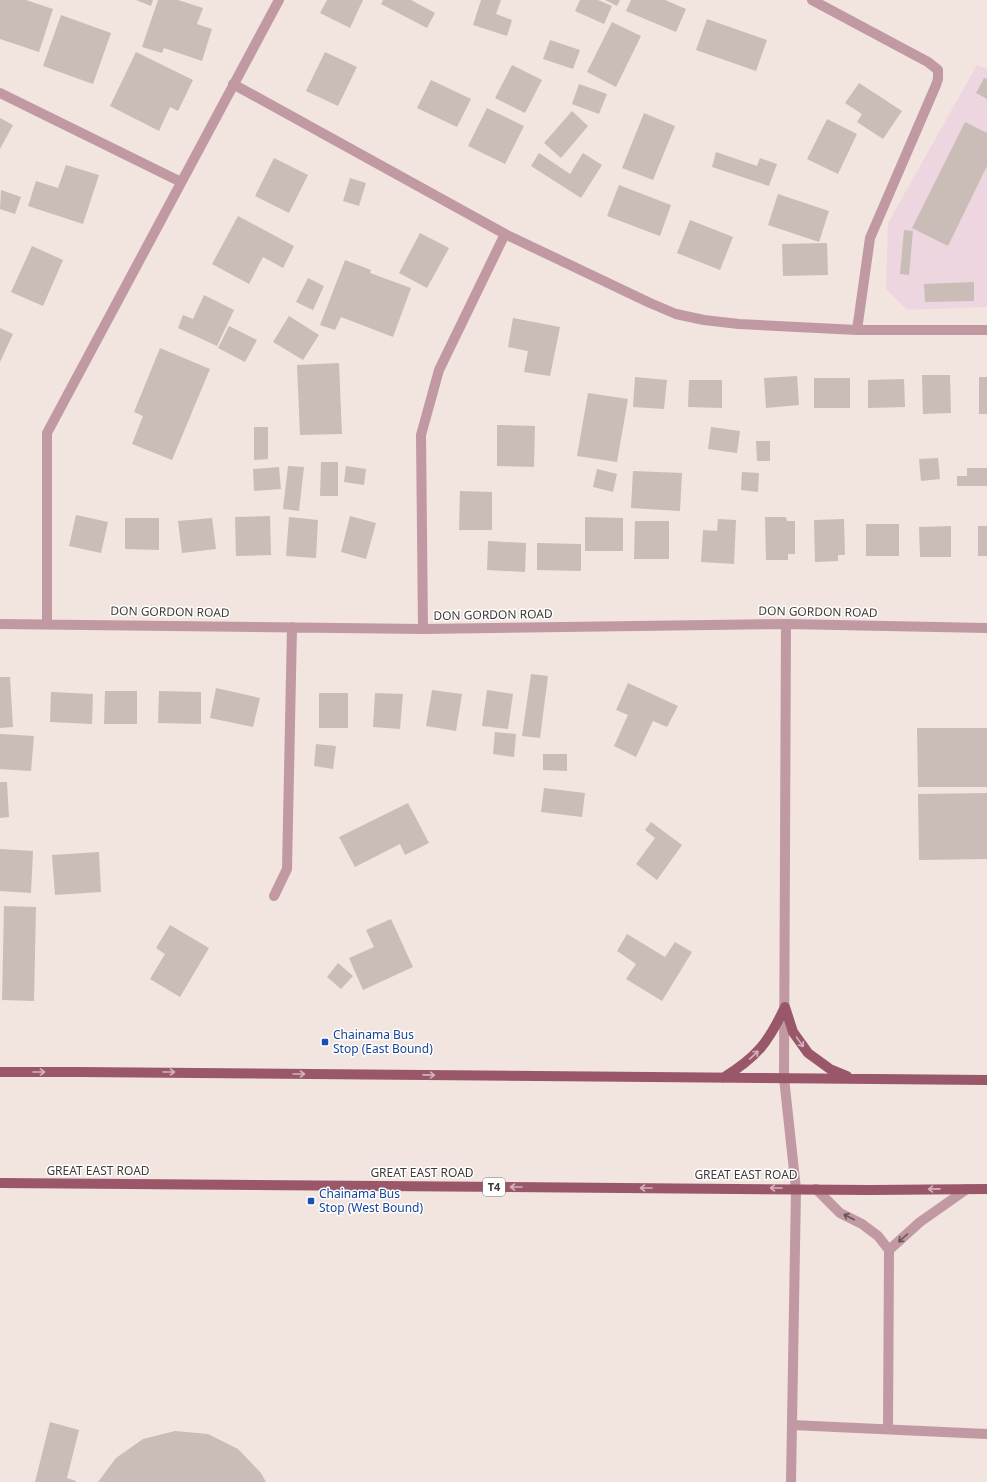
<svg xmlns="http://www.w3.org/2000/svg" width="987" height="1482" viewBox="0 0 987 1482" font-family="'Noto Sans',sans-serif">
<rect width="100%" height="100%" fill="#f2e4de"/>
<path fill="#eed6e0" d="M977 65 987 69V307L907 310 886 289 888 223Z"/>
<path fill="#cabcb7" d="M0 0H26L53 9 39 52 0 39Z
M136 0H153L151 6Z
M158 0H178L203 8 197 24 212 29 202 61 164 48 162 53 142 47Z
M327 0H363L350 28 320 13Z
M383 0H411L435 13 427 28 381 4Z
M481 0H501L496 14 512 20 507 36 473 25Z
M580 0H598L612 6 604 24 575 11Z
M605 0H620L617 6Z
M631 0H665L686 9 676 32 626 11Z
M61 15 111 33 93 84 43 66Z
M707 19 767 40 756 71 696 50Z
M612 22 641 36 616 87 587 72Z
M550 40 580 50 573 69 543 59Z
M136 52 193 80 178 111 170 107 159 131 110 106Z
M325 52 357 67 338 106 306 91Z
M512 65 542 80 525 113 495 98Z
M984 78 987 79V99L976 93Z
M431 80 471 99 457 127 417 108Z
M859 83 902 111 883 139 857 122 862 114 845 103Z
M579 84 607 94 599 114 572 104Z
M487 108 524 126 505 164 468 146Z
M572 111 588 126 561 158 544 143Z
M644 113 675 126 653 180 622 168Z
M0 118 13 125 0 149Z
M827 119 857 134 838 174 807 159Z
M965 122 987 133V166L948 246 912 228Z
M716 152 757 166 760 158 777 164 769 186 712 167Z
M539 153 570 174 583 153 602 165 581 198 531 166Z
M274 158 308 175 289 213 255 196Z
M66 165 99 175 83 224 28 206 36 181 58 188Z
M350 178 366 183 359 206 343 201Z
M619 185 671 205 660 236 607 216Z
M1 190 21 197 15 214 0 209Z
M778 194 829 211 819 242 768 225Z
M238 216 294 246 283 268 263 257 249 284 212 264Z
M690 220 733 237 720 270 677 253Z
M904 230 913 231 909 275 900 274Z
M420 233 449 248 427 288 399 273Z
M827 243 828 275 783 276 782 244Z
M32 246 63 260 43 306 11 292Z
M345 260 371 270 370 273 411 288 393 337 341 317 335 330 320 325Z
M308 278 324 286 313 310 296 302Z
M974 282V301L925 302 924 284Z
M204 295 234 310 217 346 178 328 183 315 193 319Z
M289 316 319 335 303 360 273 342Z
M513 318 560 327 550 376 524 372 528 351 508 347Z
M229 326 257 340 245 362 218 348Z
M0 328 13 334 0 362Z
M160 348 210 369 172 460 132 444 143 416 134 412Z
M339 363 342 434 300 435 297 365Z
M922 375H950L951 413 923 414Z
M797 376 799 405 766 408 764 378Z
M635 377 667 380 664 409 633 407Z
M979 377H987V414H979Z
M814 378H850V408H814Z
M904 379 905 407 868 408V380Z
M689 380H722V408L688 407Z
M588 393 628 399 617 462 577 456Z
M497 425 535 426 534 467 497 466Z
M254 427H268V459L254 460Z
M711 427 740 431 737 453 708 449Z
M756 441H770V461H757Z
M938 458 940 479 921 481 919 459Z
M321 462H338V496H320Z
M288 466 304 467 299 511 283 509Z
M346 466 366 469 364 485 344 482Z
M279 467 281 489 254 491 253 469Z
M967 468H987V486H957V476H967Z
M597 469 617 474 613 492 593 487Z
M633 471 682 473 680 511 631 508Z
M742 472 759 473 758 492 741 490Z
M460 491 492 492V530H459Z
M76 515 108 522 101 553 69 546Z
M270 516 271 555 236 556 235 517Z
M350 516 376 523 366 559 341 552Z
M289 517 318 520 316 558 286 556Z
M585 517 623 518V551H585Z
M765 517H786L787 521H795V554H788V560H766Z
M125 518H159V550L125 549Z
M212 518 216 549 182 553 178 521Z
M718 519 736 520 734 564 701 562 703 530 717 531Z
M844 519 845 555H838V561L815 562 814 520Z
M635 521H669V559H634Z
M866 524H899V556H866Z
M951 526V557H920L919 527Z
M978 526H987V556H978Z
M488 541 526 543 525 572 487 570Z
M537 543 581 544V571L537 570Z
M531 674 548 676 540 738 522 736Z
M0 677H10L13 727 0 728Z
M628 683 678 706 667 727 653 721 636 757 614 746 628 715 616 710Z
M216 688 260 698 253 727 210 718Z
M432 690 462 694 456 731 426 726Z
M487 690 513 694 508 729 482 726Z
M105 691H137V724H104Z
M159 691 201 692V724L158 723Z
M51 692 93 694 92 724 50 722Z
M319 693H348V728H319Z
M375 693 403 694 400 729 373 727Z
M917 728H987V787H918Z
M495 732 516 734 514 757 493 754Z
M0 734 34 736 31 771 0 769Z
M316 744 336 746 333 769 314 766Z
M543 754H567V771L543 770Z
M0 782H7L9 817 0 818Z
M544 788 585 793 582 817 541 812Z
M987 793V859L919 860 918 794Z
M408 803 429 843 405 855 400 844 355 867 339 837Z
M651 822 682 845 657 880 636 864 655 838 645 830Z
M0 849 33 851 31 893 0 891Z
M99 852 101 892 55 895 52 855Z
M4 906 36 907 34 1001 2 1000Z
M391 919 413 967 363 990 349 958 374 947 366 930Z
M170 925 209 948 180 997 150 979 165 954 156 948Z
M627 934 665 957 675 942 692 952 662 1001 626 979 636 964 617 951Z
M338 963 353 976 341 989 327 977Z
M50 1422 79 1430 67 1478 76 1481V1482H35Z
M175 1431 208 1434 238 1449 261 1473 266 1482H98L116 1458 143 1439Z"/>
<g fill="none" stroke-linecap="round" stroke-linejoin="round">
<path stroke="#c099a2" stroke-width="10" d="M812 0 928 62 938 70V79L936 85 870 238 857 330
M233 84 505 234 650 303 676 314 704 320 739 324 857 330H987
M0 93 181 182
M47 623V433L279 0
M0 624 423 629 786 624 987 628
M786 624 784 1078 796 1189 791 1482
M423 629 421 435 439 370 505 234
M274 896 287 869 292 627
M816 1189 840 1213 862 1224 878 1236 889 1250 888 1429
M889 1250 920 1222 967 1189
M792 1425 987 1434"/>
<path stroke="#995769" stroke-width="10" d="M785 1007 793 1032 808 1053 830 1069 847 1076
M0 1072H78L987 1080
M723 1078C757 1057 768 1043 785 1007
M0 1183 870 1190 987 1189"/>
</g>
<defs><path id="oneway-shaft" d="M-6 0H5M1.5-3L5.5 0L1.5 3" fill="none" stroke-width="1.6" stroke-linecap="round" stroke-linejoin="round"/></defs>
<g stroke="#d1b3bc">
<use href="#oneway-shaft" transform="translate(800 1042) rotate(54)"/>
<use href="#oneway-shaft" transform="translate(754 1055) rotate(-43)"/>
<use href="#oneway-shaft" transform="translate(39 1072)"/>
<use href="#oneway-shaft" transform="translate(169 1072)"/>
<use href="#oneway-shaft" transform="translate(299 1074)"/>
<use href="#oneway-shaft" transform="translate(429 1075) rotate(1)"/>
<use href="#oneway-shaft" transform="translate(516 1187) rotate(-180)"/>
<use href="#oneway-shaft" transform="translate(646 1188) rotate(-180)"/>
<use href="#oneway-shaft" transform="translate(776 1188) rotate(-180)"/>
<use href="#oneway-shaft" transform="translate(934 1189) rotate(179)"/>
</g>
<g stroke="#665758">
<use href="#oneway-shaft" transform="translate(849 1217) rotate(-153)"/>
<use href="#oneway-shaft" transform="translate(903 1238) rotate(138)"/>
</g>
<g fill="#1a4fb4" stroke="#fff" stroke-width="1.5">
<rect x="321" y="1038" width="8" height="8" rx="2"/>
<rect x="307" y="1197" width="8" height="8" rx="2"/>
</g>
<g text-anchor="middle" stroke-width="3" stroke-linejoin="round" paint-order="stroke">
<rect fill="#fff" stroke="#797674" stroke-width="1" x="483" y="1178" width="22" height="18" rx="3"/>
<g font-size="11" font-weight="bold" fill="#403b39">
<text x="494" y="1191">T4</text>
</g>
<g font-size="12" fill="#403b39" stroke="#fff">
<text transform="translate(170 612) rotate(1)" y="4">DON GORDON ROAD</text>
<text transform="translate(818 612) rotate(1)" y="4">DON GORDON ROAD</text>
<text transform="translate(493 615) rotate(-1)" y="4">DON GORDON ROAD</text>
<text x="98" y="1175">GREAT EAST ROAD</text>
<text x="422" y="1177">GREAT EAST ROAD</text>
<text x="746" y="1179">GREAT EAST ROAD</text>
</g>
<g font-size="12" fill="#164399" stroke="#fff" text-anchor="start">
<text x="333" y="1039">Chainama Bus<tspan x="333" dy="14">Stop (East Bound)</tspan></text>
<text x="319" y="1198">Chainama Bus<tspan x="319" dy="14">Stop (West Bound)</tspan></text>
</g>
</g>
</svg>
